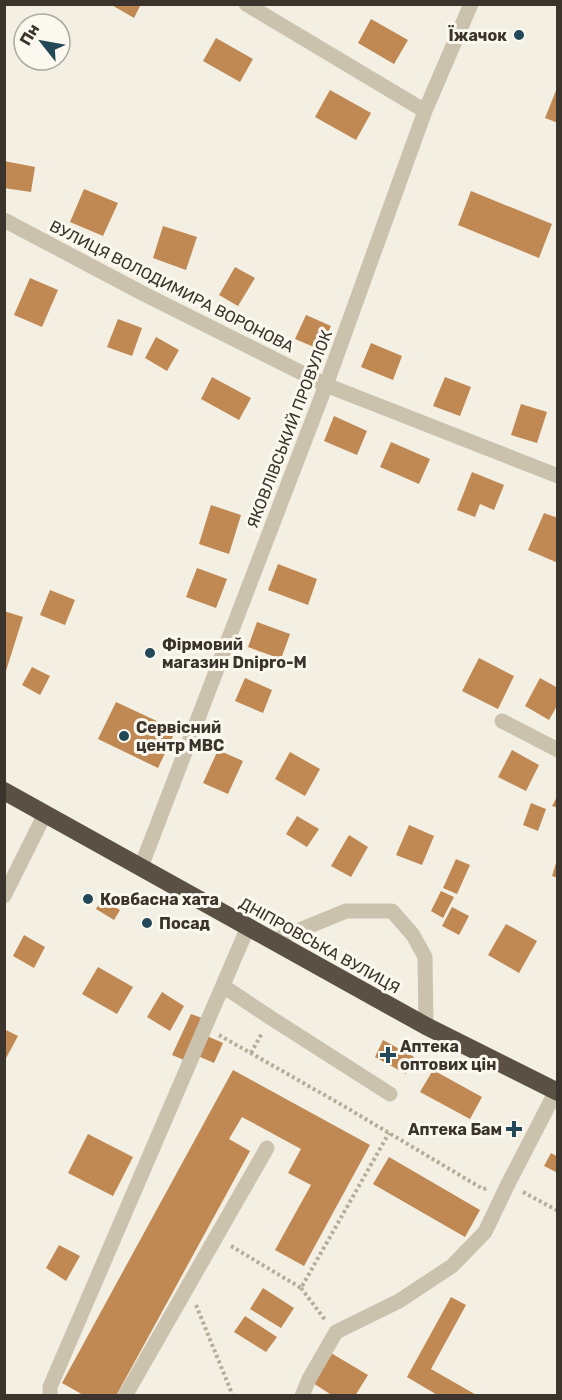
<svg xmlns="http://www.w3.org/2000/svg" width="562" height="1400" viewBox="0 0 562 1400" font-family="Rubik,sans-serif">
<rect width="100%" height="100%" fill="#f3efe2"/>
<path fill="#c08853" d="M110 4H141L134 18Z
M371 19 408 40 394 64 358 43Z
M216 38 253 59 240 82 203 61Z
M557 88H558V123L545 118Z
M330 90 371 113 356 140 315 117Z
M4 161 35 167 31 192 4 188Z
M84 189 118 203 103 236 70 222Z
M471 191 552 224 539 258 458 225Z
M163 226 197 237 186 270 153 258Z
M235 267 255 278 238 306 219 295Z
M30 278 58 290 42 327 14 315Z
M306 315 331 326 321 350 295 339Z
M118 319 142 328 132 356 107 347Z
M156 337 179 350 167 371 145 358Z
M371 343 402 356 393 380 361 367Z
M212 377 251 398 239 420 201 399Z
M445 377 471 387 460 416 433 406Z
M521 404 547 412 537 443 511 435Z
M334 416 367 431 357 455 324 441Z
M391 442 430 459 419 484 380 467Z
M472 472 504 485 494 510 480 504 475 517 457 510Z
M211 505 241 515 229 554 199 544Z
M544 513 558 518V563L528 550Z
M278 564 317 579 308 605 268 590Z
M197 568 227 579 216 608 186 597Z
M50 590 75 600 65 625 40 615Z
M4 611 23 617 5 674H4Z
M257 622 290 634 281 659 248 647Z
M479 658 514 676 498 709 462 691Z
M32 667 50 676 40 695 22 685Z
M245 678 272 690 263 713 235 701Z
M540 678 558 688V704L549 720 525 706Z
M116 702 176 730 158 768 98 739Z
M218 750 243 761 228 794 203 783Z
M512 750 539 765 526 791 498 777Z
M290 752 320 769 305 796 275 779Z
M558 795V808L552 806Z
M531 803 546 809 538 831 523 825Z
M297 816 319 829 307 847 286 834Z
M409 825 434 836 422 865 396 855Z
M349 835 368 847 351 877 331 866Z
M456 859 470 865 457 894 443 888Z
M557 860H558V878L552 876Z
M441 891 454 897 443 918 431 911Z
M102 899 120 910 114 920 96 909Z
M452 907 469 916 459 935 442 926Z
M506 924 537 941 519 973 488 955Z
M24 935 45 947 34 968 13 956Z
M98 967 133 987 117 1014 82 994Z
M162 992 184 1006 170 1031 147 1017Z
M191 1014 202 1018 184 1060 172 1055Z
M4 1029 18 1036 4 1062Z
M207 1036 223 1043 214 1063 198 1056Z
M383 1040 414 1057 406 1074 375 1057Z
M233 1070 370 1145 304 1266 275 1250 311 1185 288 1173 301 1149 242 1117 229 1139 250 1151 116 1396H85L62 1383Z
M433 1070 482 1097 470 1119 420 1092Z
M88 1134 133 1157 113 1196 68 1173Z
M551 1153 558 1157V1173L544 1166Z
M389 1157 480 1210 465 1237 373 1184Z
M59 1245 80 1256 66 1281 46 1268Z
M263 1288 294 1308 281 1328 250 1309Z
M451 1297 466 1305 431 1369 478 1396H439L407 1377Z
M245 1316 277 1337 266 1352 234 1332Z
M331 1353 368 1375 355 1396H333L313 1383Z"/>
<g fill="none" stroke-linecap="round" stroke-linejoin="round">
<path stroke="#b6ad98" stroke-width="4" stroke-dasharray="3 3" stroke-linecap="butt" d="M219 1035 342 1105 483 1189 488 1188
M251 1053 262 1033
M523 1192 558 1211
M231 1246 301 1288 389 1133
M301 1288 326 1321
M196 1305 233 1396"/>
<path stroke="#cbc2ae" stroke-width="15" d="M246 4 425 111
M4 220 144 294 326 385 558 476
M502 721 558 750
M141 867 326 385 425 111 471 4
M4 896 45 814
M273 941 346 911H392L413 935 425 957 426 1026
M223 986 271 1018 390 1094
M50 1396V1387L248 927
M125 1396 267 1148
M302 1396 309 1379 336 1332 399 1301 452 1266 485 1232 508 1184 556 1091"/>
<path stroke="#5a5044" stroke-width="18" d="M4 791 426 1026 558 1092"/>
</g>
<g fill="#234959" stroke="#faf8ef" stroke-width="2">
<circle cx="519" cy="35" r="6"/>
<circle cx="150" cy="653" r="6"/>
<circle cx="124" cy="736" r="6"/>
<circle cx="88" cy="899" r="6"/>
<circle cx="147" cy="923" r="6"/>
<path d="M385 1046h6v6h6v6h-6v6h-6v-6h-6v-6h6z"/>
<path d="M511 1120h6v6h6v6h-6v6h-6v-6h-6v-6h6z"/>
</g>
<g text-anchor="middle" stroke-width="6" stroke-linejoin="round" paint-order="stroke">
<g font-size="16" font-weight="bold" fill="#3a342c" stroke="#faf8ef" text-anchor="start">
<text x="507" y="41" text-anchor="end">Їжачок</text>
<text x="162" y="650">Фірмовий<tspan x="162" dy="18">магазин Dnipro-M</tspan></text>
<text x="136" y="733">Сервісний<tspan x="136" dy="18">центр МВС</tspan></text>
<text x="100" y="905">Ковбасна хата</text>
<text x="159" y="929">Посад</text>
<text x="400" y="1052">Аптека<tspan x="400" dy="18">оптових цін</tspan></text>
<text x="502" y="1135" text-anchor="end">Аптека Бам</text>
</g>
<g font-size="16" fill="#3a342c" stroke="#faf8ef">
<text transform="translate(172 286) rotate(27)" y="6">ВУЛИЦЯ ВОЛОДИМИРА ВОРОНОВА</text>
<text transform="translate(289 429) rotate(-69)" y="6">ЯКОВЛІВСЬКИЙ ПРОВУЛОК</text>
<text transform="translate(320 945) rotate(29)" y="6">ДНІПРОВСЬКА ВУЛИЦЯ</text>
</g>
</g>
<rect width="562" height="1400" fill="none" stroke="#3a342c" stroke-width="12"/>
<g transform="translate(42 42) rotate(301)"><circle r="28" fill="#faf8ef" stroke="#adaaa1" stroke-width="1.5"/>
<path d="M0-4.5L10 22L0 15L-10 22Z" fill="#234959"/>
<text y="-9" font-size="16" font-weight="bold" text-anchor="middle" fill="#3a342c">Пн</text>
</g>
</svg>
